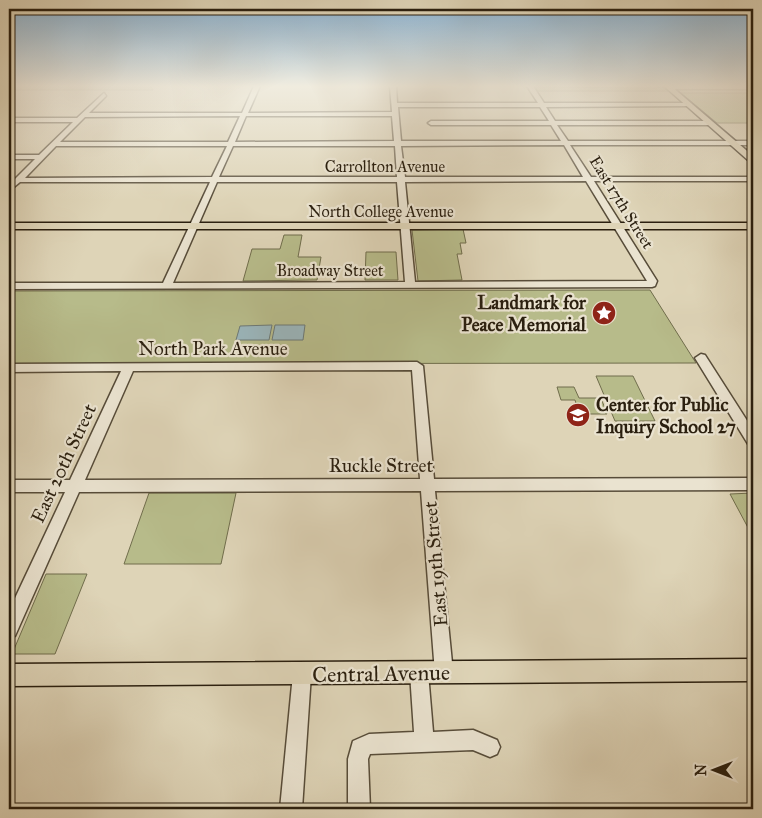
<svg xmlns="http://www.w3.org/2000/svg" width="762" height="818" viewBox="0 0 762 818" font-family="'IM FELL Great Primer',serif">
<rect width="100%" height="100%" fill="#ded4b7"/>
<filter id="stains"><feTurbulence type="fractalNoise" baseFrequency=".004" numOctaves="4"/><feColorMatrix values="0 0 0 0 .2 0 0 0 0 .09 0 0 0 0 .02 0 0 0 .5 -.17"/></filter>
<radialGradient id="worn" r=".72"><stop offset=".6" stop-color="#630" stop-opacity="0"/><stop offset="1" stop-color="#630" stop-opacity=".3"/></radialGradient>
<path fill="#b7bb8a" stroke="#706d4c" d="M27 86 151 87 153 90H9V88Z
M660 86 668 91H537L535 87 656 88 661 87Z
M681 93H753V123H717Z
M463 229 466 243H460L462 254H457L462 280 418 281 412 230Z
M284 235H302L298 257H321L317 280 243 281 252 249H280Z
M366 252H396L398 280H365Z
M650 290 696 363 9 364V291Z
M596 376H633L655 421H615Z
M557 387H574L579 398H601L607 414H579L575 400H561Z
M149 493H236L221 564H124Z
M753 493V537L730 494Z
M46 574H87L55 654H12Z"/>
<path fill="#9ab5bb" stroke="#6d7976" d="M272 325 269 340H236L240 326Z
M275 325H305L303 340H272Z"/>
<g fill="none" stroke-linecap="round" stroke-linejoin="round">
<g stroke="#574c39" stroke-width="3">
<path id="minor" d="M254 86H260L248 113 392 112 390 86H396L397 103H538L527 86H533L544 103H689L691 106 546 107 555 121H710L713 123 710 125H557L568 141H753V145H570L591 177H753V181H594L657 281 655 286 652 287 9 289V283H163L210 182H20L9 191V185L35 159H9V155H39L73 122H9V118H77L104 93 106 96 89 113H242ZM398 107H540L549 121H431L428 123 431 125H551L561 141H401ZM240 116 228 142H60L85 117ZM246 116H392L394 141 235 142ZM564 145 583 177H405L401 146ZM56 146H227L212 177 25 178ZM233 146H395L397 177H219ZM586 181 647 281 415 282 405 182ZM217 182H397L405 282 173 283Z
M666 86H753V89H668Z
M701 354 705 355 753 430V445L748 444 695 358Z
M417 362 423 366 434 479 753 478V490L435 491 453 673 450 679 444 682 438 679 435 673 421 491 79 492 15 636 9 639V611L65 492H9V480H70L121 371 9 372V364ZM412 370 420 479 85 480 133 371Z
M419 664 425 667 428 673 433 732 473 730 497 740 500 747 497 754 490 757 473 750 370 754 368 759 370 809H348V759L353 741 369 734 414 732 410 673 413 667Z
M302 665 308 668 311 674 302 809H280L293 674 296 668Z"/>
</g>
<g stroke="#2a1f0f" stroke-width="3">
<path id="major" d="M664 86H671L753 156V162H750Z
M9 223H753V229H9Z
M753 659V681L9 686V664Z"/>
</g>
<use href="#minor" fill="#eae3d0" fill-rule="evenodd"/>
<use href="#major" fill="#ded4b7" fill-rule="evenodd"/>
</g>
<linearGradient id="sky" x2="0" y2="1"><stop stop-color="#89b4d6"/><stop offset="0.43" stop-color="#f0ecdf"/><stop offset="1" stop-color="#f0ecdf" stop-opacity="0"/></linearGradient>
<rect width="762" height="200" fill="url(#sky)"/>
<defs>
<g id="sight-disc" transform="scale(1.25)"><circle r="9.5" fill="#8f2418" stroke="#eae3d0"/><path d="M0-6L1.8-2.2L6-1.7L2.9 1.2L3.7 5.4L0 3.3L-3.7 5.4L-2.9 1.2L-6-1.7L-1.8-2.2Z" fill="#fff"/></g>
<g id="school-disc" transform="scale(1.25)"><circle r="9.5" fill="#8f2418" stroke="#eae3d0"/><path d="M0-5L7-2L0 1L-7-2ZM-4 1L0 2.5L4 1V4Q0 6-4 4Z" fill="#fff"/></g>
</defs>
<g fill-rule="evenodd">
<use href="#sight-disc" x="604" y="313"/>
<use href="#school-disc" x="578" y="415"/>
</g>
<g text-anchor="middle" stroke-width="4.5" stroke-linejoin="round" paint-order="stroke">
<g font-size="16" fill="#2a1f0f" stroke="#eae3d0">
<text x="385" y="172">Carrollton Avenue</text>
<text transform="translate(622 202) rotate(58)" y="6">East 17th Street</text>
<text x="381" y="217">North College Avenue</text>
<text x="330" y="276">Broadway Street</text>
</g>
<g font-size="19" font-weight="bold" fill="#2a1f0f" stroke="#eae3d0" text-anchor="end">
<text x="586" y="309">Landmark for<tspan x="586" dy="22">Peace Memorial</tspan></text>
<text x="596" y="411" text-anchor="start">Center for Public<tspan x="596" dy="22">Inquiry School 27</tspan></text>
</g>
<g font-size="19" fill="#2a1f0f" stroke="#eae3d0">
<text x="213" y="355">North Park Avenue</text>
<text transform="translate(63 463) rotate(-65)" y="7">East 20th Street</text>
<text x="381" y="472">Ruckle Street</text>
<text transform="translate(435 564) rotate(-95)" y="7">East 19th Street</text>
</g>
<g font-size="22" fill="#2a1f0f" stroke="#eae3d0">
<text transform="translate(381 673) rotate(-1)" y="8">Central Avenue</text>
</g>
</g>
<rect width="762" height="818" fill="none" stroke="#ded4b7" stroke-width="30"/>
<rect x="10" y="10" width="742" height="798" fill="none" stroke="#2a1f0f" stroke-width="2.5"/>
<rect x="15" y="15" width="732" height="788" fill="none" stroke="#2a1f0f"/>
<g transform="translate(714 770) rotate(270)" stroke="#eae3d0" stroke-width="4" paint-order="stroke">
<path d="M0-4L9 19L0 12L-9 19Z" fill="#2a1f0f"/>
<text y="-8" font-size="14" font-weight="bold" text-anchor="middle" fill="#2a1f0f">N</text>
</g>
<rect width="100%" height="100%" filter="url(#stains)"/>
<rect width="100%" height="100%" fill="url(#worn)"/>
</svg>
